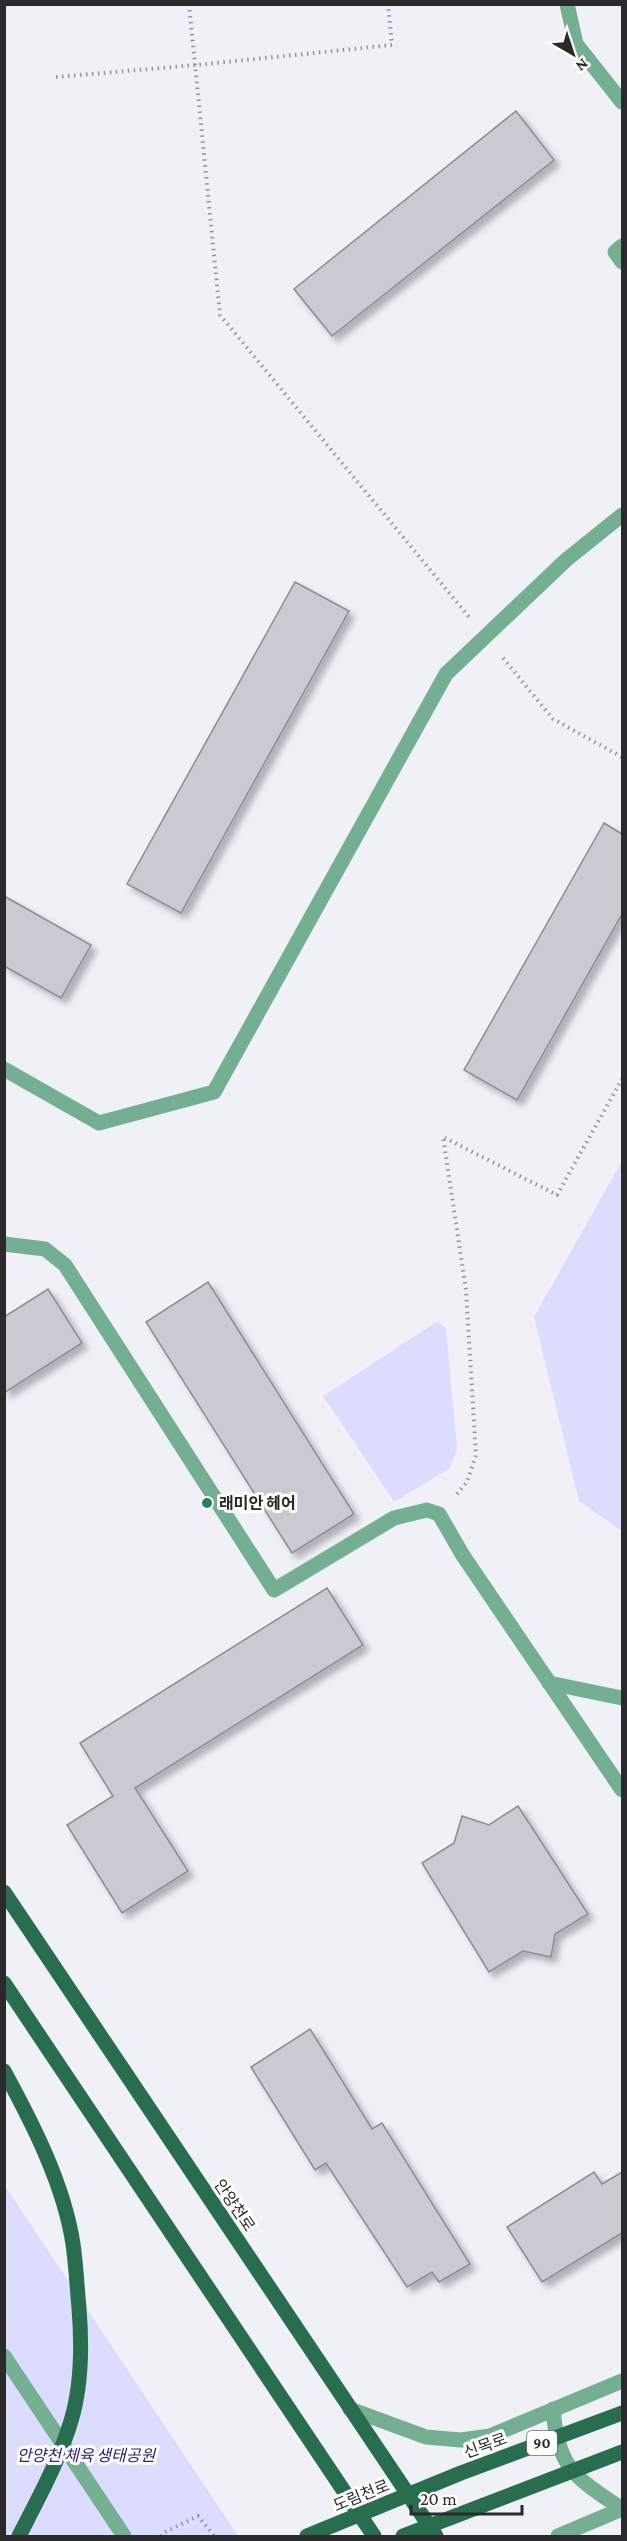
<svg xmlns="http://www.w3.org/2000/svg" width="627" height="2541" viewBox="0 0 627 2541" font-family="'Crimson Pro','Noto Sans KR',serif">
<defs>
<filter id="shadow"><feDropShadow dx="5.5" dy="5.5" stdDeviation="3" flood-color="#0004"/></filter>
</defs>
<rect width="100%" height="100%" fill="#f0f0f7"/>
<path fill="#dcddfe" d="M622 1161V1531L579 1501 534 1317Z
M438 1321 446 1329 457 1449 450 1468 394 1502 323 1396Z
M5 2186 238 2536H5Z"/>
<path fill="#cacbd2" stroke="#8c8c93" stroke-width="1.5" filter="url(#shadow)" d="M516 111 554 160 332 336 294 289Z
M295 582 349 611 181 913 127 884Z
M604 823 622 834V914L517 1100 464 1070Z
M4 896 91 945 61 998 4 966Z
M208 1282 354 1514 292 1553 146 1322Z
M48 1289 82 1343 4 1393V1317Z
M327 1588 363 1645 135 1788 188 1871 122 1913 67 1825 113 1796 80 1743Z
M518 1806 588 1914 555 1934 551 1957 523 1951 489 1972 422 1863 454 1843 462 1816 489 1825Z
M310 2029 372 2129 382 2123 470 2264 439 2282 432 2272 407 2287 326 2163 315 2170 251 2067Z
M594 2172 602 2184 622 2172V2233L542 2282 507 2227Z"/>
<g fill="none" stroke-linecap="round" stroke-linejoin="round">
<path stroke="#949499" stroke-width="4" stroke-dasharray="1.5 4.5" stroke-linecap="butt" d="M189 4 220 315 469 617
M56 77 196 65 392 45 388 4
M503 658 553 719 622 757
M457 1494 467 1482 476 1455 466 1290 443 1137 557 1195 622 1079
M161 2536 163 2533 198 2516 214 2536"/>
<path stroke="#75af91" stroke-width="15" d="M567 4 576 44 622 102
M622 246 615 252 622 262
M4 1069 99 1123 214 1092 446 674 566 560 622 515
M4 1244 45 1249 65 1265 274 1590 394 1518 427 1510 439 1514 462 1554 622 1790
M549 1683 622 1698
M4 2356 124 2536
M350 2409 426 2437 461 2440 490 2436 622 2381
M553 2409C558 2469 575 2477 622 2509
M558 2536 622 2509"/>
<path stroke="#296d4f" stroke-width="15" d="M4 1892 436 2536
M4 1983 374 2536
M4 2071C33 2124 64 2185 73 2244 76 2265 77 2287 79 2308 82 2345 82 2385 71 2421 59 2461 38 2499 19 2536
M307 2536 461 2473 622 2413
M403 2536 622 2452"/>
</g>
<circle fill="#22835b" stroke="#fff" stroke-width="2" cx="207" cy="1503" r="6"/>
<g text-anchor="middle" stroke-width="6" stroke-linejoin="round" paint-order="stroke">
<rect fill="#fff" stroke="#6a6a6b" stroke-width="1.5" x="527" y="2431" width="30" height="24" rx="4.5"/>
<g font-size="15" font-weight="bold" fill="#2a2a2c">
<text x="542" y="2448">90</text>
</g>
<g font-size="16" font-weight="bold" fill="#2a2a2c" stroke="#fff" text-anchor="start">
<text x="219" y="1509">래미안 헤어</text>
</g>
<g font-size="16" fill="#2a2a2c" stroke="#fff">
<text transform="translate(235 2205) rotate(56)" y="6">안양천로</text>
<text transform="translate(485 2445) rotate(-20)" y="6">신목로</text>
<text transform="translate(361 2495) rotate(-22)" y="6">도림천로</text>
</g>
<g font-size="16" font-style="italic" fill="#302075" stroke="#fff">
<text x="86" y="2461">안양천 체육 생태공원</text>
</g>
</g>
<rect width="627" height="2541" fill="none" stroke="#2a2a2c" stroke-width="12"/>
<g transform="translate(573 54) rotate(141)" stroke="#ffffff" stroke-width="4.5" paint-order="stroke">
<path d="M0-4.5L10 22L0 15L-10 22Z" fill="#2a2a2c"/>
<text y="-9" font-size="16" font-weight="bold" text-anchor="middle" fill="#2a2a2c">N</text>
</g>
<path d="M411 2505v9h111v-9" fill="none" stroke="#2a2a2c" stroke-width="3"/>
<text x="420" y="2505" font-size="18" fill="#2a2a2c" stroke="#ffffff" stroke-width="4.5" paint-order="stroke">20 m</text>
</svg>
